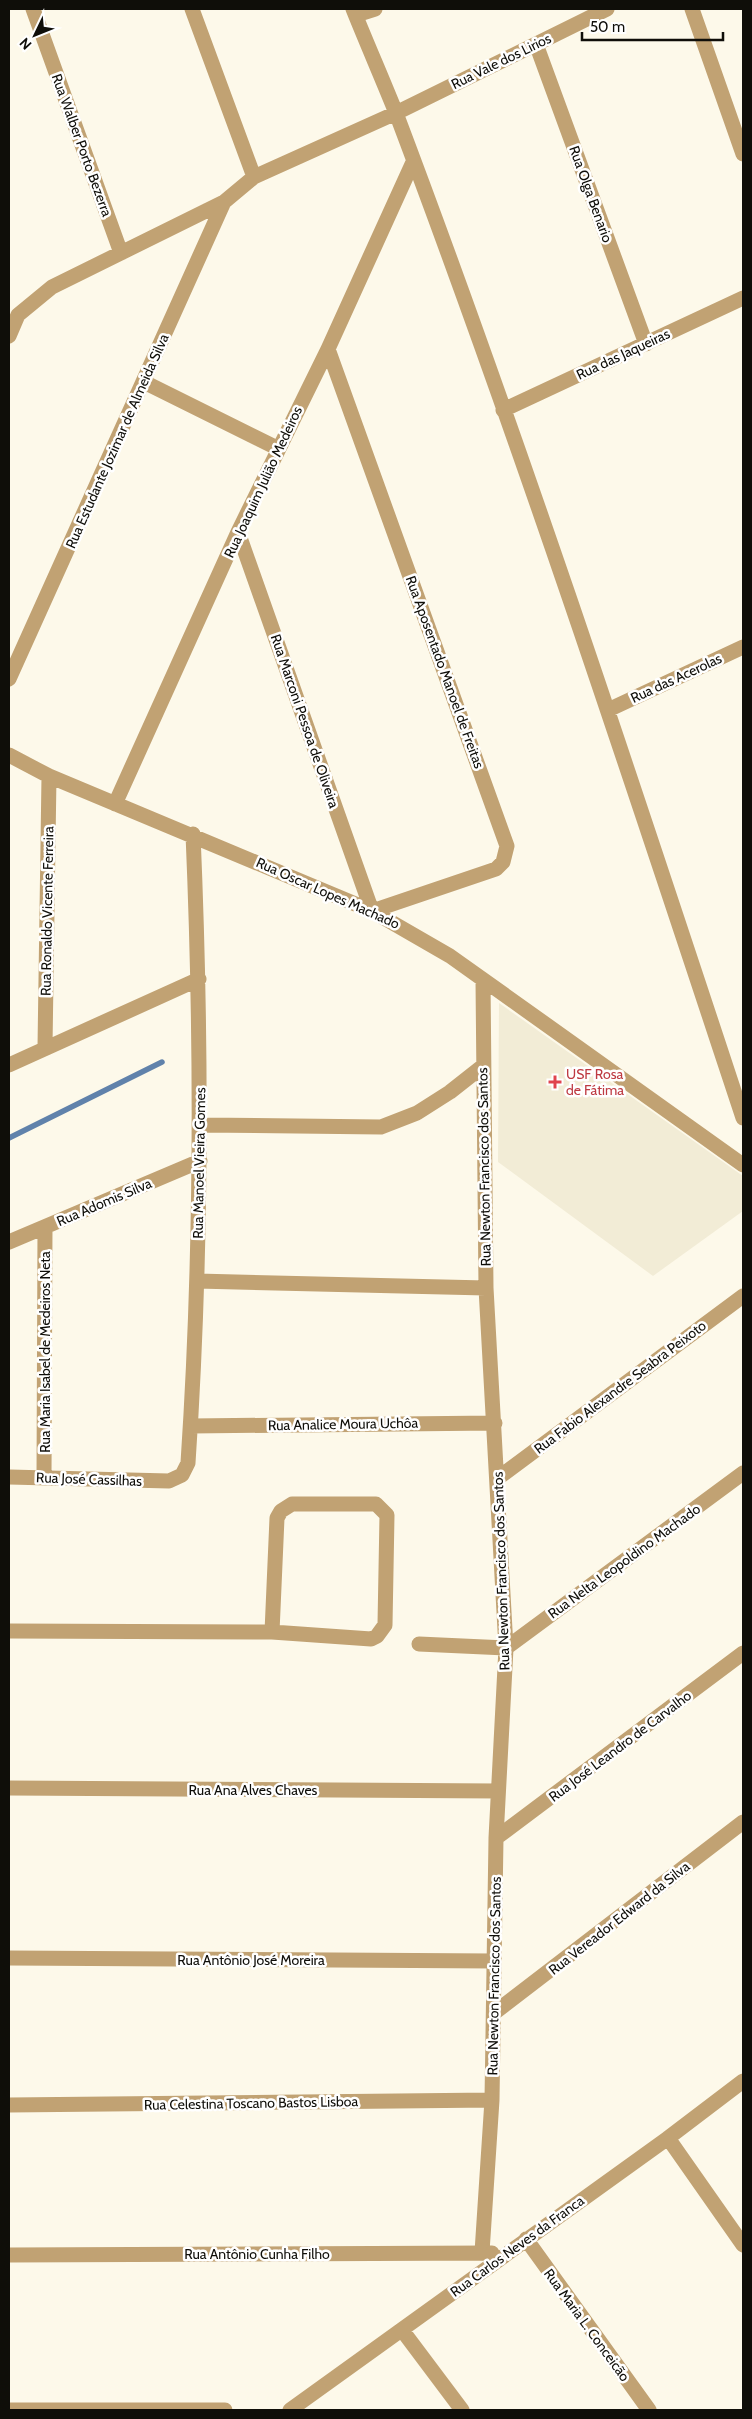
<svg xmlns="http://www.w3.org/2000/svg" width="752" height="2419" viewBox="0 0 752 2419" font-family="Cabin,sans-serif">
<rect width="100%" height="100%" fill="#fdf9ea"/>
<path fill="#f2ecd6" d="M499 1003 743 1176V1211L653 1276 498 1162Z"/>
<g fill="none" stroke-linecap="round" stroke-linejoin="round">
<path stroke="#6082ab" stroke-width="5.5" d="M9 1138 162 1062"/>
<path stroke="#c1a273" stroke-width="15" d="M33 9 121 253
M192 9 254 177
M353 9C367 44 382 78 396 113 521 444 632 782 743 1118
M692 9 743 154
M356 15 375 9
M536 44 646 344
M9 336 18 315 52 287 224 202 254 177 396 113 607 9
M144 382 277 448
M503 410 743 298
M238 532 372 911 496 869 503 862 507 846 328 349
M9 679 224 202
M608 710 743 647
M9 755 49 776 372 911 450 956 743 1165
M115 804 238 532 328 349 413 162
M45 1047 49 776
M9 1065 199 979
M200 1125 381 1127 417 1113 450 1092 483 1066
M9 1242 200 1161
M197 1281 486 1288
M191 1426 495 1423
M9 1477 169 1481 182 1475 188 1463C202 1253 202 1044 193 834
M44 1477 45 1227
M498 1478 743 1296
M292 1504H376L387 1515 385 1625 377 1636 371 1639 272 1632 277 1518 281 1511Z
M9 1631 272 1632
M419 1644 506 1648 743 1473
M9 1788 498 1791
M496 1838 743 1653
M9 1958 494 1961
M494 2013 743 1822
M9 2105 492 2100
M668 2138 743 2245
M526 2239 649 2410
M482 2252 492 2100 496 1838 506 1648 486 1288 483 980
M9 2255 492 2253
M402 2330 462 2410
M9 2410H225
M290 2410 668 2138 743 2081"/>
</g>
<path fill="#e0444e" stroke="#fff" stroke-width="2" d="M552.5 1074.5h5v5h5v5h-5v5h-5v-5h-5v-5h5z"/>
<g text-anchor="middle" stroke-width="5" stroke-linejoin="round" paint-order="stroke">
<g font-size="14" fill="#0f0e09" stroke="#fff">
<text transform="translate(501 61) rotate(-26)" y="5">Rua Vale dos Lirios</text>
<text transform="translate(82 145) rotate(70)" y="5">Rua Walber Porto Bezerra</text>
<text transform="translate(591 194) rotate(70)" y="5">Rua Olga Benario</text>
<text transform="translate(623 354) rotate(-25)" y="5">Rua das Jaqueiras</text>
<text transform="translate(117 441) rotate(-66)" y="5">Rua Estudante Jozimar de Almeida Silva</text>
<text transform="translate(263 482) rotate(-65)" y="5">Rua Joaquim Julião Medeiros</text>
<text transform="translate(445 672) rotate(70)" y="5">Rua Aposentado Manoel de Freitas</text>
<text transform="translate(676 678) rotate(-25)" y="5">Rua das Acerolas</text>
<text transform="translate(305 721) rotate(71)" y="5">Rua Marconi Pessoa de Oliveira</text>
<text transform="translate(328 893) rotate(24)" y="5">Rua Oscar Lopes Machado</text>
<text transform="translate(47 911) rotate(-89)" y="5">Rua Ronaldo Vicente Ferreira</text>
<text transform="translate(199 1163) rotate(-89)" y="5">Rua Manoel Vieira Gomes</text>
<text transform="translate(484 1167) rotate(-91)" y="5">Rua Newton Francisco dos Santos</text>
<text transform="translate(104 1202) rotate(-23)" y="5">Rua Adomis Silva</text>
<text transform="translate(45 1352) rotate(-90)" y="5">Rua Maria Isabel de Medeiros Neta</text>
<text transform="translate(620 1387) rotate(-37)" y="5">Rua Fabio Alexandre Seabra Peixoto</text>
<text transform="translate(343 1424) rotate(-1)" y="5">Rua Analice Moura Uchôa</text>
<text transform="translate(89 1479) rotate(2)" y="5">Rua José Cassilhas</text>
<text transform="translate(624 1561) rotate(-36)" y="5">Rua Nelta Leopoldino Machado</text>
<text transform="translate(501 1571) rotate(-92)" y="5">Rua Newton Francisco dos Santos</text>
<text transform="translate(620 1746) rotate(-37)" y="5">Rua José Leandro de Carvalho</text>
<text x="253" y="1795">Rua Ana Alves Chaves</text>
<text transform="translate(619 1918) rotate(-38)" y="5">Rua Vereador Edward da Silva</text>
<text x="251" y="1965">Rua Antônio José Moreira</text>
<text transform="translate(494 1976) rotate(-89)" y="5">Rua Newton Francisco dos Santos</text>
<text transform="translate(251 2103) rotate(-1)" y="5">Rua Celestina Toscano Bastos Lisboa</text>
<text transform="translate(517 2246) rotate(-36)" y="5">Rua Carlos Neves da Franca</text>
<text x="257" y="2259">Rua Antônio Cunha Filho</text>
<text transform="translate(587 2325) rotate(54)" y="5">Rua Maria L. Conceicão</text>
</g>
<g font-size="14" fill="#be3a42" stroke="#fff" text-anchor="start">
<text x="566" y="1079">USF Rosa<tspan x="566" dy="16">de Fátima</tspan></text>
</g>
</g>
<rect width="752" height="2419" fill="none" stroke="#0f0e09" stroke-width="20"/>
<g transform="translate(35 35) rotate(227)" stroke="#ffffff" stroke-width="4" paint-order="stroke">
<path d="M0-4L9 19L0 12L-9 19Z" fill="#0f0e09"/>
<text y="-8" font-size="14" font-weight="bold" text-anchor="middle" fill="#0f0e09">N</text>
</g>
<path d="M582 32v8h141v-8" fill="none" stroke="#0f0e09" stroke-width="2.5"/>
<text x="590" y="32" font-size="15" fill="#0f0e09" stroke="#ffffff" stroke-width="4" paint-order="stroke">50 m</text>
</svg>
